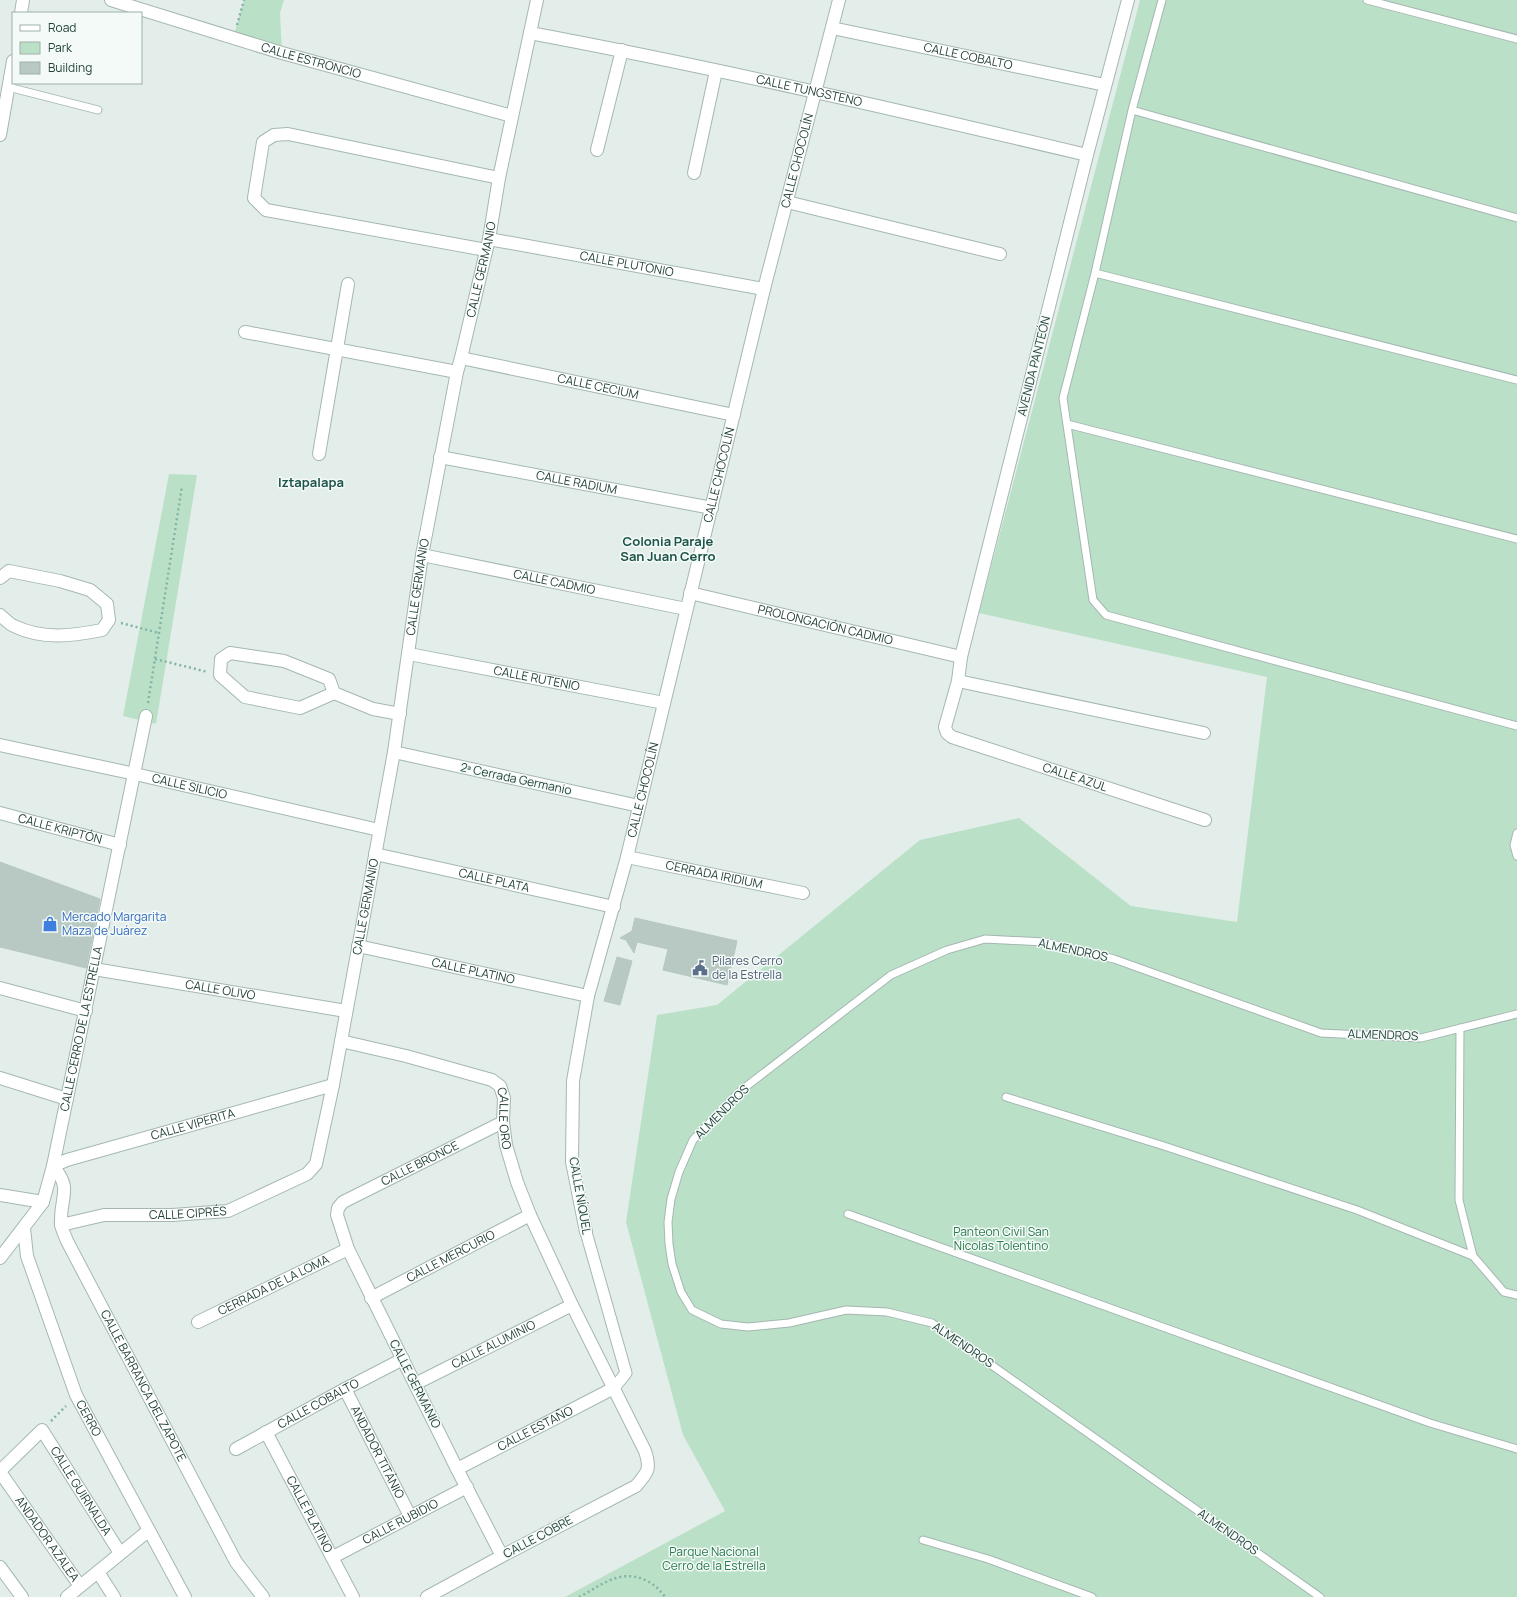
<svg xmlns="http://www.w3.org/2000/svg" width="1517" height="1597" viewBox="0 0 1517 1597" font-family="Manrope,sans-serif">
<rect width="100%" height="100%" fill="#e3eeea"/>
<path fill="#bbe0c8" d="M244 0H284L280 13 282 53 233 38Z
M1140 0H1517V1597H565L725 1511 683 1435 626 1222 657 1015 717 1005 920 840 1019 818 1131 906 1237 922 1267 677 979 613Z
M169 474 197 475 156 724 123 716Z"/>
<path fill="#b8c9c3" stroke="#b5c8c1" d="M0 862 100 899 86 968 0 947Z
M635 918 737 941 727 985 663 970 668 949 637 942 634 953 626 940 620 938 632 931Z
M617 957 632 961 620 1005 604 1001Z"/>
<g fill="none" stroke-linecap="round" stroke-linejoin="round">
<g stroke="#a5b7b2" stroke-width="9">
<path id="service" d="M1162 0 1132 110 1095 273 1063 398 1093 600 1106 615 1517 726
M1367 0 1517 39
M8 87 98 110
M1132 110 1517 218
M1095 273 1517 380
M1067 424 1517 539
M1517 833 1514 845 1517 856
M1460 1028 1459 1200 1473 1256 1504 1292 1517 1295
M1006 1097 1164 1146 1357 1210 1473 1256
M848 1214 1430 1423 1517 1449
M923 1540 988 1559 1092 1597
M1320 1597 932 1323 887 1312 846 1310 789 1323 748 1327 721 1324 692 1310 681 1292 672 1264 669 1244 668 1222 671 1199 679 1172 693 1140 739 1092 891 975 947 950 985 939 1044 942 1114 959 1321 1033 1421 1038 1517 1014"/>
</g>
<g stroke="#a5b7b2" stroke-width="13">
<path id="pedestrian" d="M586 1232 626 1373 614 1388"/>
</g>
<g stroke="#a5b7b2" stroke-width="14">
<g id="minor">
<path id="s1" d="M111 0 282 53 512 116"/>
<path id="s2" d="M1128 0 1087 155 961 657 958 681 945 727 947 733 952 737 1205 820"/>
<path d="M21 13 23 0"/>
<path id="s3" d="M832 28 1105 85"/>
<path id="s4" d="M530 33C717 68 902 111 1087 155"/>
<path d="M0 135 13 61"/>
<path d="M597 150 622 50"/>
<path d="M694 173 716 71"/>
<path d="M787 202 1000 254"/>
<path id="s5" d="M489 239 764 289"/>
<path d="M486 250 266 210 254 198 263 142 274 135 288 134 499 178"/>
<path d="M245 332 457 372"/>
<path id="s6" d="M461 358 734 415"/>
<path d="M319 454 348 284"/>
<path id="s7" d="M440 457 712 508"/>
<path id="s8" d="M422 555 686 609"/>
<path d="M0 578 9 571 60 581 90 590 107 604 109 620 102 630C72 636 43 640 14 626 9 624 4 618 0 615"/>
<path id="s9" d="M690 593 961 657"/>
<path id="s10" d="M409 654 664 703"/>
<path d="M958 681 1204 733"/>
<path d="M334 693 329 679 284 661 230 653 221 659 220 675 245 697 300 708 334 693 373 709 400 714"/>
<path id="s11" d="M0 745 135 774 379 830"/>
<path d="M394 752 639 806"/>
<path id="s12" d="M0 813 120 845"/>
<path id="s13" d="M375 854 614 907"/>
<path id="s14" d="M627 857 803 893"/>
<path id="s15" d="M358 946 588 996"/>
<path id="s16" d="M94 969 346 1011"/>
<path d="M0 988 86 1011"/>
<path id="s17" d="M341 1041 406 1056 492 1080 500 1086 504 1098 503 1122 506 1145 517 1182 530 1215 572 1305 645 1451C651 1469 648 1472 636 1486L502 1556 427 1597"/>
<path d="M0 1078 67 1099"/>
<path id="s18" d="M53 1166C73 1190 60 1195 61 1223 61 1229 65 1235 67 1241L236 1562 263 1597"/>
<path id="s19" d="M53 1166 67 1160 333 1085"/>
<path d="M0 1195 43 1202"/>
<path id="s20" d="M61 1225 104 1215H172L228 1211 307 1174 316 1164 333 1085 394 752 422 555 457 372 461 358 489 239 499 178 537 0"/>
<path id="s21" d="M24 1228 27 1256 76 1395 185 1597"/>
<path id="s22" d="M586 1232 572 1162 573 1081 588 996 627 857 764 289 839 0"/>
<path id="s23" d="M0 1258 43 1202 53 1166 146 716"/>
<path id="s24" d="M371 1298 530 1215"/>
<path id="s25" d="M198 1322 348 1249"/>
<path id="s26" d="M415 1384 572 1305"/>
<path id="s27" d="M345 1389 410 1516"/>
<path id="s28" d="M266 1432 353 1597"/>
<path id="s29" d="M236 1449 345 1389 403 1359"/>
<path id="s30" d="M457 1469 614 1388"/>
<path id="s31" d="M0 1471 42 1430 120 1553"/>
<path id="s32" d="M0 1472 80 1586"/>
<path id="s33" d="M502 1556 457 1469 348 1249 337 1215 338 1208 343 1202 503 1122"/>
<path id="s34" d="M333 1557 467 1487"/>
<path d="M0 1567 22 1597"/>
<path d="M98 1572 114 1597"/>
<path d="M67 1597 148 1531"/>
</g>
</g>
<path stroke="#82b3a7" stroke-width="2.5" stroke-dasharray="2 3" stroke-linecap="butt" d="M237 25 244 0
M121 623 159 633
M155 659 208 672
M148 703 182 486
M51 1421 66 1406
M579 1597C591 1591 603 1582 616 1578 635 1572 654 1581 665 1597"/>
<use href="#service" stroke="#fff" stroke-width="7"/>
<use href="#pedestrian" stroke="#fff" stroke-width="11"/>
<use href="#minor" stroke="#fff" stroke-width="12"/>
</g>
<defs>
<g id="shop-bare" transform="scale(1.2)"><path d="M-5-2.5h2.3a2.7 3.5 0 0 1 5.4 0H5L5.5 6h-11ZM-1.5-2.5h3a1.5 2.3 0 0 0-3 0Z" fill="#3f7fe0" stroke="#f4faf7" stroke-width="2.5" paint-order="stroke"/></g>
<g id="civic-bare" transform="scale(1.2)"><path d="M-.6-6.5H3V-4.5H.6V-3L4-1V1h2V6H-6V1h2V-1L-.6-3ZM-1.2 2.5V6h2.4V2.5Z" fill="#5c6f8a" stroke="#f4faf7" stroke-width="2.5" paint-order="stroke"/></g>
</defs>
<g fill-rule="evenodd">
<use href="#shop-bare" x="50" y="924"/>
<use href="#civic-bare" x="700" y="968"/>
</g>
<g text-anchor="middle" stroke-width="3" stroke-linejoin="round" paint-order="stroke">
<g font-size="12" fill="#22413a" stroke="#f4faf7">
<text dy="4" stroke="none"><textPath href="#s3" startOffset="139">CALLE COBALTO</textPath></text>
<text dy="4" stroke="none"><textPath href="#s1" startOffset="209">CALLE ESTRONCIO</textPath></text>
<text dy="4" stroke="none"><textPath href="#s4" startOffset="285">CALLE TUNGSTENO</textPath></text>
<text dy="4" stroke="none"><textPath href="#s22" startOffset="1100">CALLE CHOCOLÍN</textPath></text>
<text dy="4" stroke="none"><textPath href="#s5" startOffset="140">CALLE PLUTONIO</textPath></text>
<text dy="4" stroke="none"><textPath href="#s20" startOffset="1179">CALLE GERMANIO</textPath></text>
<text transform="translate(1034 366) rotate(-76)" y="4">AVENIDA PANTEÓN</text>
<text dy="4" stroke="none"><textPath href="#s6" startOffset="140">CALLE CECIUM</textPath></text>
<text dy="4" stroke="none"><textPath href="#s22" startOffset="776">CALLE CHOCOLÍN</textPath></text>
<text dy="4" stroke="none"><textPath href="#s7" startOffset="139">CALLE RADIUM</textPath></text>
<text dy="4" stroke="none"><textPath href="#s8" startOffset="135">CALLE CADMIO</textPath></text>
<text dy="4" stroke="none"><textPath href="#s20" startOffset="855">CALLE GERMANIO</textPath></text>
<text dy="4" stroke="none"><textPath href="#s9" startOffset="139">PROLONGACIÓN CADMIO</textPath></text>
<text dy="4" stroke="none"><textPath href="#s10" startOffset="130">CALLE RUTENIO</textPath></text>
<text dy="4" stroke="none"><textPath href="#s2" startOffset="892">CALLE AZUL</textPath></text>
<text transform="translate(516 779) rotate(12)" y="4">2ª Cerrada Germanio</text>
<text dy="4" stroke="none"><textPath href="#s11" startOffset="194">CALLE SILICIO</textPath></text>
<text dy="4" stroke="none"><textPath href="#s22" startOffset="452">CALLE CHOCOLÍN</textPath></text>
<text dy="4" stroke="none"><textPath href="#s12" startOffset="62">CALLE KRIPTÓN</textPath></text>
<text dy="4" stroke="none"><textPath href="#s14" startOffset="89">CERRADA IRIDIUM</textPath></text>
<text dy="4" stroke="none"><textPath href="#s13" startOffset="122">CALLE PLATA</textPath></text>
<text dy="4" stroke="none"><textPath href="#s20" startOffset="531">CALLE GERMANIO</textPath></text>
<text transform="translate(1073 950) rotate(12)" y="4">ALMENDROS</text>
<text dy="4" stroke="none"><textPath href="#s15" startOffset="118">CALLE PLATINO</textPath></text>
<text dy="4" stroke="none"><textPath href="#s16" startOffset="128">CALLE OLIVO</textPath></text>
<text dy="4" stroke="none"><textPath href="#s23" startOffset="248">CALLE CERRO DE LA ESTRELLA</textPath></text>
<text transform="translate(1383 1035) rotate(2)" y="4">ALMENDROS</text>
<text transform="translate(722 1112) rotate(-45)" y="4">ALMENDROS</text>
<text dy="4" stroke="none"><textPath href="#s17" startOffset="199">CALLE ORO</textPath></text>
<text dy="4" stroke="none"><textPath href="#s19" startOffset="146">CALLE VIPERITA</textPath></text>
<text dy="4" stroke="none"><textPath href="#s33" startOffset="480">CALLE BRONCE</textPath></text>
<text transform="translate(580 1196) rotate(80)" y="4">CALLE NÍQUEL</text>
<text dy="4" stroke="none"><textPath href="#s20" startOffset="128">CALLE CIPRÉS</textPath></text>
<text dy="4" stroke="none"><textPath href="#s24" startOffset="90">CALLE MERCURIO</textPath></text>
<text dy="4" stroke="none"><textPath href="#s25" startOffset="84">CERRADA DE LA LOMA</textPath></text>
<text dy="4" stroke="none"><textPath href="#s26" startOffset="88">CALLE ALUMINIO</textPath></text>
<text transform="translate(963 1345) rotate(34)" y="4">ALMENDROS</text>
<text transform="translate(415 1384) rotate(63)" y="4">CALLE GERMANIO</text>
<text dy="4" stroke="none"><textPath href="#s18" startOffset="243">CALLE BARRANCA DEL ZAPOTE</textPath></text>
<text dy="4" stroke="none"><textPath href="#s29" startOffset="94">CALLE COBALTO</textPath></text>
<text dy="4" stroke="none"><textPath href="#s21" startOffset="202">CERRO</textPath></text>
<text dy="4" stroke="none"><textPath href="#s30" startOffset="88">CALLE ESTAÑO</textPath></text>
<text dy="4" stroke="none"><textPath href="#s27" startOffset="71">ANDADOR TITÁNIO</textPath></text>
<text dy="4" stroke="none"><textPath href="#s31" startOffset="131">CALLE GUIRNALDA</textPath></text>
<text dy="4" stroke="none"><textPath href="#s28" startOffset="93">CALLE PLATINO</textPath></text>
<text dy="4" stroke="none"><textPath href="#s34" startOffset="76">CALLE RUBIDIO</textPath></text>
<text transform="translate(1228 1532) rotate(35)" y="4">ALMENDROS</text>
<text transform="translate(538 1537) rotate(-28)" y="4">CALLE COBRE</text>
<text dy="4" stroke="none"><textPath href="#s32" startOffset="82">ANDADOR AZALEA</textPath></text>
</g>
<g font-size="12" fill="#366cbe" stroke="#f4faf7" text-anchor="start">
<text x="62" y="921">Mercado Margarita<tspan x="62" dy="14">Maza de Juárez</tspan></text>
</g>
<g font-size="12" fill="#4e5e75" stroke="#f4faf7" text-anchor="start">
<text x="712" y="965">Pilares Cerro<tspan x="712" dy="14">de la Estrella</tspan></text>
</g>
<g font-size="12" fill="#297a4e" stroke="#f4faf7">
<text x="1001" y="1236">Panteon Civil San<tspan x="1001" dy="14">Nicolas Tolentino</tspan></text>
<text x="714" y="1556">Parque Nacional<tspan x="714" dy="14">Cerro de la Estrella</tspan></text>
</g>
<g font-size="13" font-weight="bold" fill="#1c544a" stroke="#f4faf7">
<text x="311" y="487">Iztapalapa</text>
<text x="668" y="546">Colonia Paraje<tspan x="668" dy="15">San Juan Cerro</tspan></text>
</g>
</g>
<rect x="12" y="12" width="130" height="72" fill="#f4faf7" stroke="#a0b0ab"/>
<rect x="20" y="25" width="20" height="6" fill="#ffffff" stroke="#a0b0ab"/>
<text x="48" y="32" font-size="12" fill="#22413a">Road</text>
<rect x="20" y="42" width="20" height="12" fill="#bbe0c8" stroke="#a0b0ab"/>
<text x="48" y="52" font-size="12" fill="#22413a">Park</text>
<rect x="20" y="62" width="20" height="12" fill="#b8c9c3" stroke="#a0b0ab"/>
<text x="48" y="72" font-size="12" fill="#22413a">Building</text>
</svg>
